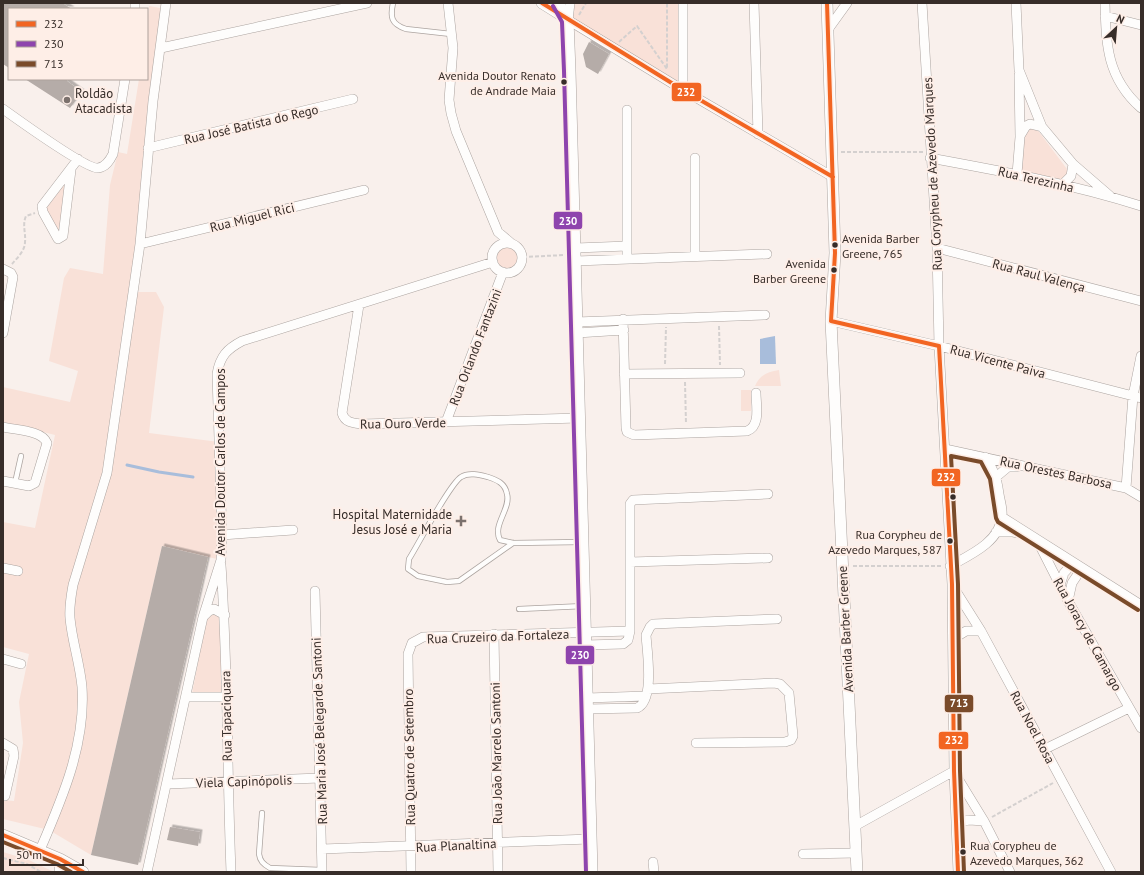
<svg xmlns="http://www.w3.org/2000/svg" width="1144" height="875" viewBox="0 0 1144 875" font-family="'PT Sans',sans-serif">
<defs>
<filter id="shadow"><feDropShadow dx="2.5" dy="-2.5" stdDeviation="0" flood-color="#0004"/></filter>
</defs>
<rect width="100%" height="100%" fill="#f9f0ec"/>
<path fill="#f9e1d8" d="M574 3H680L678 84 571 20Z
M149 6 166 9 134 292H156L164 307 149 433 219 442 221 560 162 546 91 855 49 830 3 819V800L14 801 23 743 19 702 29 654 3 647V522L35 528 55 435 3 422V387L70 402 78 371 49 361 64 278 70 268 103 274 110 185 118 152 127 154 139 79H147V25Z
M1036 128 1067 169V176L1062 181 1022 170V152L1026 129Z
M68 180 59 236 44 206Z
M494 258a13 13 0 1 1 26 0a13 13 0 1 1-26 0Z
M779 370 781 386H755C760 375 767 372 779 370Z
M741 390H751V411H741Z
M221 612 223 694H192L207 615Z
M3 852 29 860 54 872H3Z"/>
<path fill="#a8bddb" d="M775 336 776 364H760V339Z"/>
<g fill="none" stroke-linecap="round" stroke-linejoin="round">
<path stroke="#a8bddb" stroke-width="3" d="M127 465 159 472 193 477"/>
</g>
<path fill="#b5aca8" filter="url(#shadow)" d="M3 3H62L72 9H9V68L3 64Z
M589 42 609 54 598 74 586 67 583 54Z
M25 79H68L67 81 82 92 70 108Z
M162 546 208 557 138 865 91 855Z
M170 827 200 832 198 846 167 840Z"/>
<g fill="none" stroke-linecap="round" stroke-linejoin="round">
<g stroke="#aca4a0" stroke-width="6">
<path id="service" d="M393 3C390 17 391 24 406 29L451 34
M15 483 21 456
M513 543 459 581 447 582 418 576 408 569 409 559C419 543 449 485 461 477 469 472 480 475 488 477 497 480 505 483 507 494 511 509 492 525 500 540L513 543 582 542
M519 609 584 606
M262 813 259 854C260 861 263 864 270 868L322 870"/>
</g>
<g stroke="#aca4a0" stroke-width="10">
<path id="minor" d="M448 3 453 48 449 100 451 113 456 131 498 232 511 243
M570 3 568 20 683 90 833 177
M754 3 758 134
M922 3 937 248 939 346 952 584 954 771 958 872
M1016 3 1019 70 1042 127 1073 164 1110 196
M1105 3C1106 45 1107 78 1141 108
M135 9V3
M1105 16 1141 25
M829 28 847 3
M161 48 367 3
M683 90V3
M3 109C17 119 86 169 98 168 106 167 110 160 113 154L125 79
M1020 136 1026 126 1030 124 1042 127
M148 148 353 99
M695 158V256
M930 158C1001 171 1072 184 1141 206
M71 170 63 236 58 239 43 212 42 206 78 159
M1017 174 1020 137 1019 75
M1062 185 1071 176 1073 164
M492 258a15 15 0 1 1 30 0a15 15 0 1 1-30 0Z
M140 244 364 190
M576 248 627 246
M937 248 1141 301
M627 258V110
M576 261 767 254
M3 269 11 273 13 277 3 333
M359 305 342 413C345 423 353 423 362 424L579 418
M623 319 626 428 627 432 634 435 747 431C761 426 756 405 756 393
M831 321 939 346 1141 398
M576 322 765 315
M577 333 624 330
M624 374 740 373
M446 422 503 272
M3 427C15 430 42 430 47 443L35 483 29 486 3 481
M945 449 1126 488 1141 497
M996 477 1008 467H1017
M1126 488 1133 396 1141 356
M1002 517 1141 605
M996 532H1013L1027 535
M222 535 293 530
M1037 540 1068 601 1141 728
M630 562 768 558
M221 565C228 667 227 770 231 872
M950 566C970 555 1000 542 1002 516 1003 509 1000 501 999 494 997 479 994 469 985 457
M3 568 18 571
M952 585 981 631 1111 872
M1060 585 1064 573 1073 563
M315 591 322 872
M1068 601 1072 583 1082 568
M203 617 209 611 214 609 225 615
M494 634 498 872
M953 639 966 631H981
M585 645 623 644 628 640 630 631V504L633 500 768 494
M3 659 21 664
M648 689 774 683 780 684 789 693 793 736 791 740 785 742 696 743
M186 697H226
M587 698 646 696
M587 709 637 708C655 701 647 651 646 635L650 627 653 624 777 619
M3 743 13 749 14 756 5 796
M1045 749 1129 708
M954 772 984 821 1010 872
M168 784 320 778
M956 823 969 820 984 821
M855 826 954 771
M322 849 590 839
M40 850C62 799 86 744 82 687 80 664 72 641 70 618 69 607 71 596 73 585L107 473 140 244 153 101 166 3
M803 854 856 853
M653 862 654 872
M59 872 60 859
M147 872 203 617 221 560 222 535 217 374C220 356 227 349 242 341L493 262
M411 872 408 654 412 643 423 637 630 631"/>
</g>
<g stroke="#aca4a0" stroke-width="12">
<path id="tertiary" d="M542 3 566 18
M558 3 568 20 570 71 592 872
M827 3 835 253 831 321 857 872
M3 835 60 859 83 872"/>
</g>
<path stroke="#d4d0cf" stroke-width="2" stroke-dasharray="4 2" stroke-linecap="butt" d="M579 15 586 3
M619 42 637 26 667 69V3
M841 152H923
M523 257 565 255
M12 264C17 258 25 251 25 242 26 233 22 225 26 216L35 213
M719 326 720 365
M665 364 666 327
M685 382 686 424
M853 566H942
M992 817 1053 783
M3 858 27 864 41 872"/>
<use href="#service" stroke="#fefdfc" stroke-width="4.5"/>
<use href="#minor" stroke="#fefdfc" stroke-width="9"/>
<use href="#tertiary" stroke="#fefdfc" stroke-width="11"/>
<g stroke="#feeee7" stroke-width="7">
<path id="bus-1" d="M542 3 683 90 833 177
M827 3 835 253 831 321
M831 321 939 346
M939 346 952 584 954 771 958 872
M3 835 60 859 83 872"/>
</g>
<g stroke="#feeee7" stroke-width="7">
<path id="bus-2" d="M553 6 562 22 564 71 586 872"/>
</g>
<g stroke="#feeee7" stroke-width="7">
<path id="bus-3" d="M3 842 57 864 71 872
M964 872 960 771 958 584 951 456 981 462 990 479 996 518 998 522 1138 610"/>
</g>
<use href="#bus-1" stroke="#f26522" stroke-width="4"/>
<use href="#bus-2" stroke="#8e44ad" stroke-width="4"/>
<use href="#bus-3" stroke="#7a4b2a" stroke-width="4"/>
</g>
<g fill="#372d29" stroke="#feeee7" stroke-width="1.5">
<circle cx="564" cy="82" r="3.5"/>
<circle cx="835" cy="245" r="3.5"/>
<circle cx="834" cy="270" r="3.5"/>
<circle cx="953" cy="497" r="3.5"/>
<circle cx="950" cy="541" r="3.5"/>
<circle cx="963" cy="852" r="3.5"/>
</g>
<g fill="#7b716d" stroke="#feeee7" stroke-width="1.5">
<circle cx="67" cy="100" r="4"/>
<path d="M459 515h4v4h4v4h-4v4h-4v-4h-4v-4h4z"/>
</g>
<g text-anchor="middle" stroke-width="4" stroke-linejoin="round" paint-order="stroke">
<g font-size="12" fill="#372d29" stroke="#feeee7" text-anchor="end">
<text x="556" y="80">Avenida Doutor Renato<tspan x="556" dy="15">de Andrade Maia</tspan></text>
<text x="842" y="243" text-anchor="start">Avenida Barber<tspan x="842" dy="15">Greene, 765</tspan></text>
<text x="826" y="268">Avenida<tspan x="826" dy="15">Barber Greene</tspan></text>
<text x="942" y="539">Rua Corypheu de<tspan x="942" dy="15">Azevedo Marques, 587</tspan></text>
<text x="970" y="850" text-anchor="start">Rua Corypheu de<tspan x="970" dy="15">Azevedo Marques, 362</tspan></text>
</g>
<g font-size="13" fill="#372d29" stroke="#feeee7" text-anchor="start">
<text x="75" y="98">Roldão<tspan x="75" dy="15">Atacadista</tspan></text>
<text x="452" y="519" text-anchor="end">Hospital Maternidade<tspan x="452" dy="15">Jesus José e Maria</tspan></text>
</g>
<g font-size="13" fill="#372d29" stroke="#feeee7">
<text transform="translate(251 124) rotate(-13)" y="5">Rua José Batista do Rego</text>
<text transform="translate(932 174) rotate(-93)" y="5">Rua Corypheu de Azevedo Marques</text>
<text transform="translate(1036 179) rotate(13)" y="5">Rua Terezinha</text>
<text transform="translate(252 217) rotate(-14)" y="5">Rua Miguel Rici</text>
<text transform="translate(1039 275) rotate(15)" y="5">Rua Raul Valença</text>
<text transform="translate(475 347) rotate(-69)" y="5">Rua Orlando Fantazini</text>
<text transform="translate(998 361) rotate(15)" y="5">Rua Vicente Paiva</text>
<text transform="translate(403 423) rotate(-1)" y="5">Rua Ouro Verde</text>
<text transform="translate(220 462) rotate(-90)" y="5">Avenida Doutor Carlos de Campos</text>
<text transform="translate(1056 472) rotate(12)" y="5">Rua Orestes Barbosa</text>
<text transform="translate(845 629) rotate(-93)" y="5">Avenida Barber Greene</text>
<text transform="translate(1088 634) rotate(61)" y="5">Rua Joracy de Camargo</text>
<text transform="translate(498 636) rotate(-2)" y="5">Rua Cruzeiro da Fortaleza</text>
<text transform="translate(226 716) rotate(-91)" y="5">Rua Tapaciquara</text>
<text transform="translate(1033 727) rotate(62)" y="5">Rua Noel Rosa</text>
<text transform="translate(319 731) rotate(-92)" y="5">Rua Maria José Belegarde Santoni</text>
<text transform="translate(496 753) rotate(-91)" y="5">Rua João Marcelo Santoni</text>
<text transform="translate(409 757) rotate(-91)" y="5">Rua Quatro de Setembro</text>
<text transform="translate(244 781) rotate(-2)" y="5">Viela Capinópolis</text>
<text transform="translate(456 845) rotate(-3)" y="5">Rua Planaltina</text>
</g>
</g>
<g stroke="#feeee7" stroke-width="1.5">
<rect x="671" y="82" width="31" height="20" rx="4" fill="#f26522"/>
<rect x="553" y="211" width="30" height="19" rx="4" fill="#8e44ad"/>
<rect x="931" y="468" width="30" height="19" rx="4" fill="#f26522"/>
<rect x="565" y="645" width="30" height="20" rx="4" fill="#8e44ad"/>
<rect x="944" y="694" width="30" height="19" rx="4" fill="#7a4b2a"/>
<rect x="938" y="731" width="31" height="19" rx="4" fill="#f26522"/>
</g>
<g font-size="11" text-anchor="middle" font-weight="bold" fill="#fff">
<text x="686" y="96">232</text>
<text x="568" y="225">230</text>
<text x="946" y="481">232</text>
<text x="580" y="659">230</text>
<text x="959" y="707">713</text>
<text x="954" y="744">232</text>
</g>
<rect width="1144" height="875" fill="none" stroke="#372d29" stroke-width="8"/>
<rect x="8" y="8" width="140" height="72" fill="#feeee7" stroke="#aea19b"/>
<rect x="16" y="21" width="20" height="6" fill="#f26522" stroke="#aea19b"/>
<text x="44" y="28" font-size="12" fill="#372d29">232</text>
<rect x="16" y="41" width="20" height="6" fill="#8e44ad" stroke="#aea19b"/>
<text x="44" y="48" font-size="12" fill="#372d29">230</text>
<rect x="16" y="61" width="20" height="6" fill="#7a4b2a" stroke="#aea19b"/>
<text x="44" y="68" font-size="12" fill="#372d29">713</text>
<g transform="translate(1116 28) rotate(26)" stroke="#feeee7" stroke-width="3" paint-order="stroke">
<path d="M0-3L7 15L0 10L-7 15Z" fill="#372d29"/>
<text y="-6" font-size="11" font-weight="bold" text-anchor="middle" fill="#372d29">N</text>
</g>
<path d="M10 859v6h73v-6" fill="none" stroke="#372d29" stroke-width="2"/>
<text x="16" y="859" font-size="12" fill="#372d29" stroke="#feeee7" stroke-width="3" paint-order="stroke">50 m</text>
</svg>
